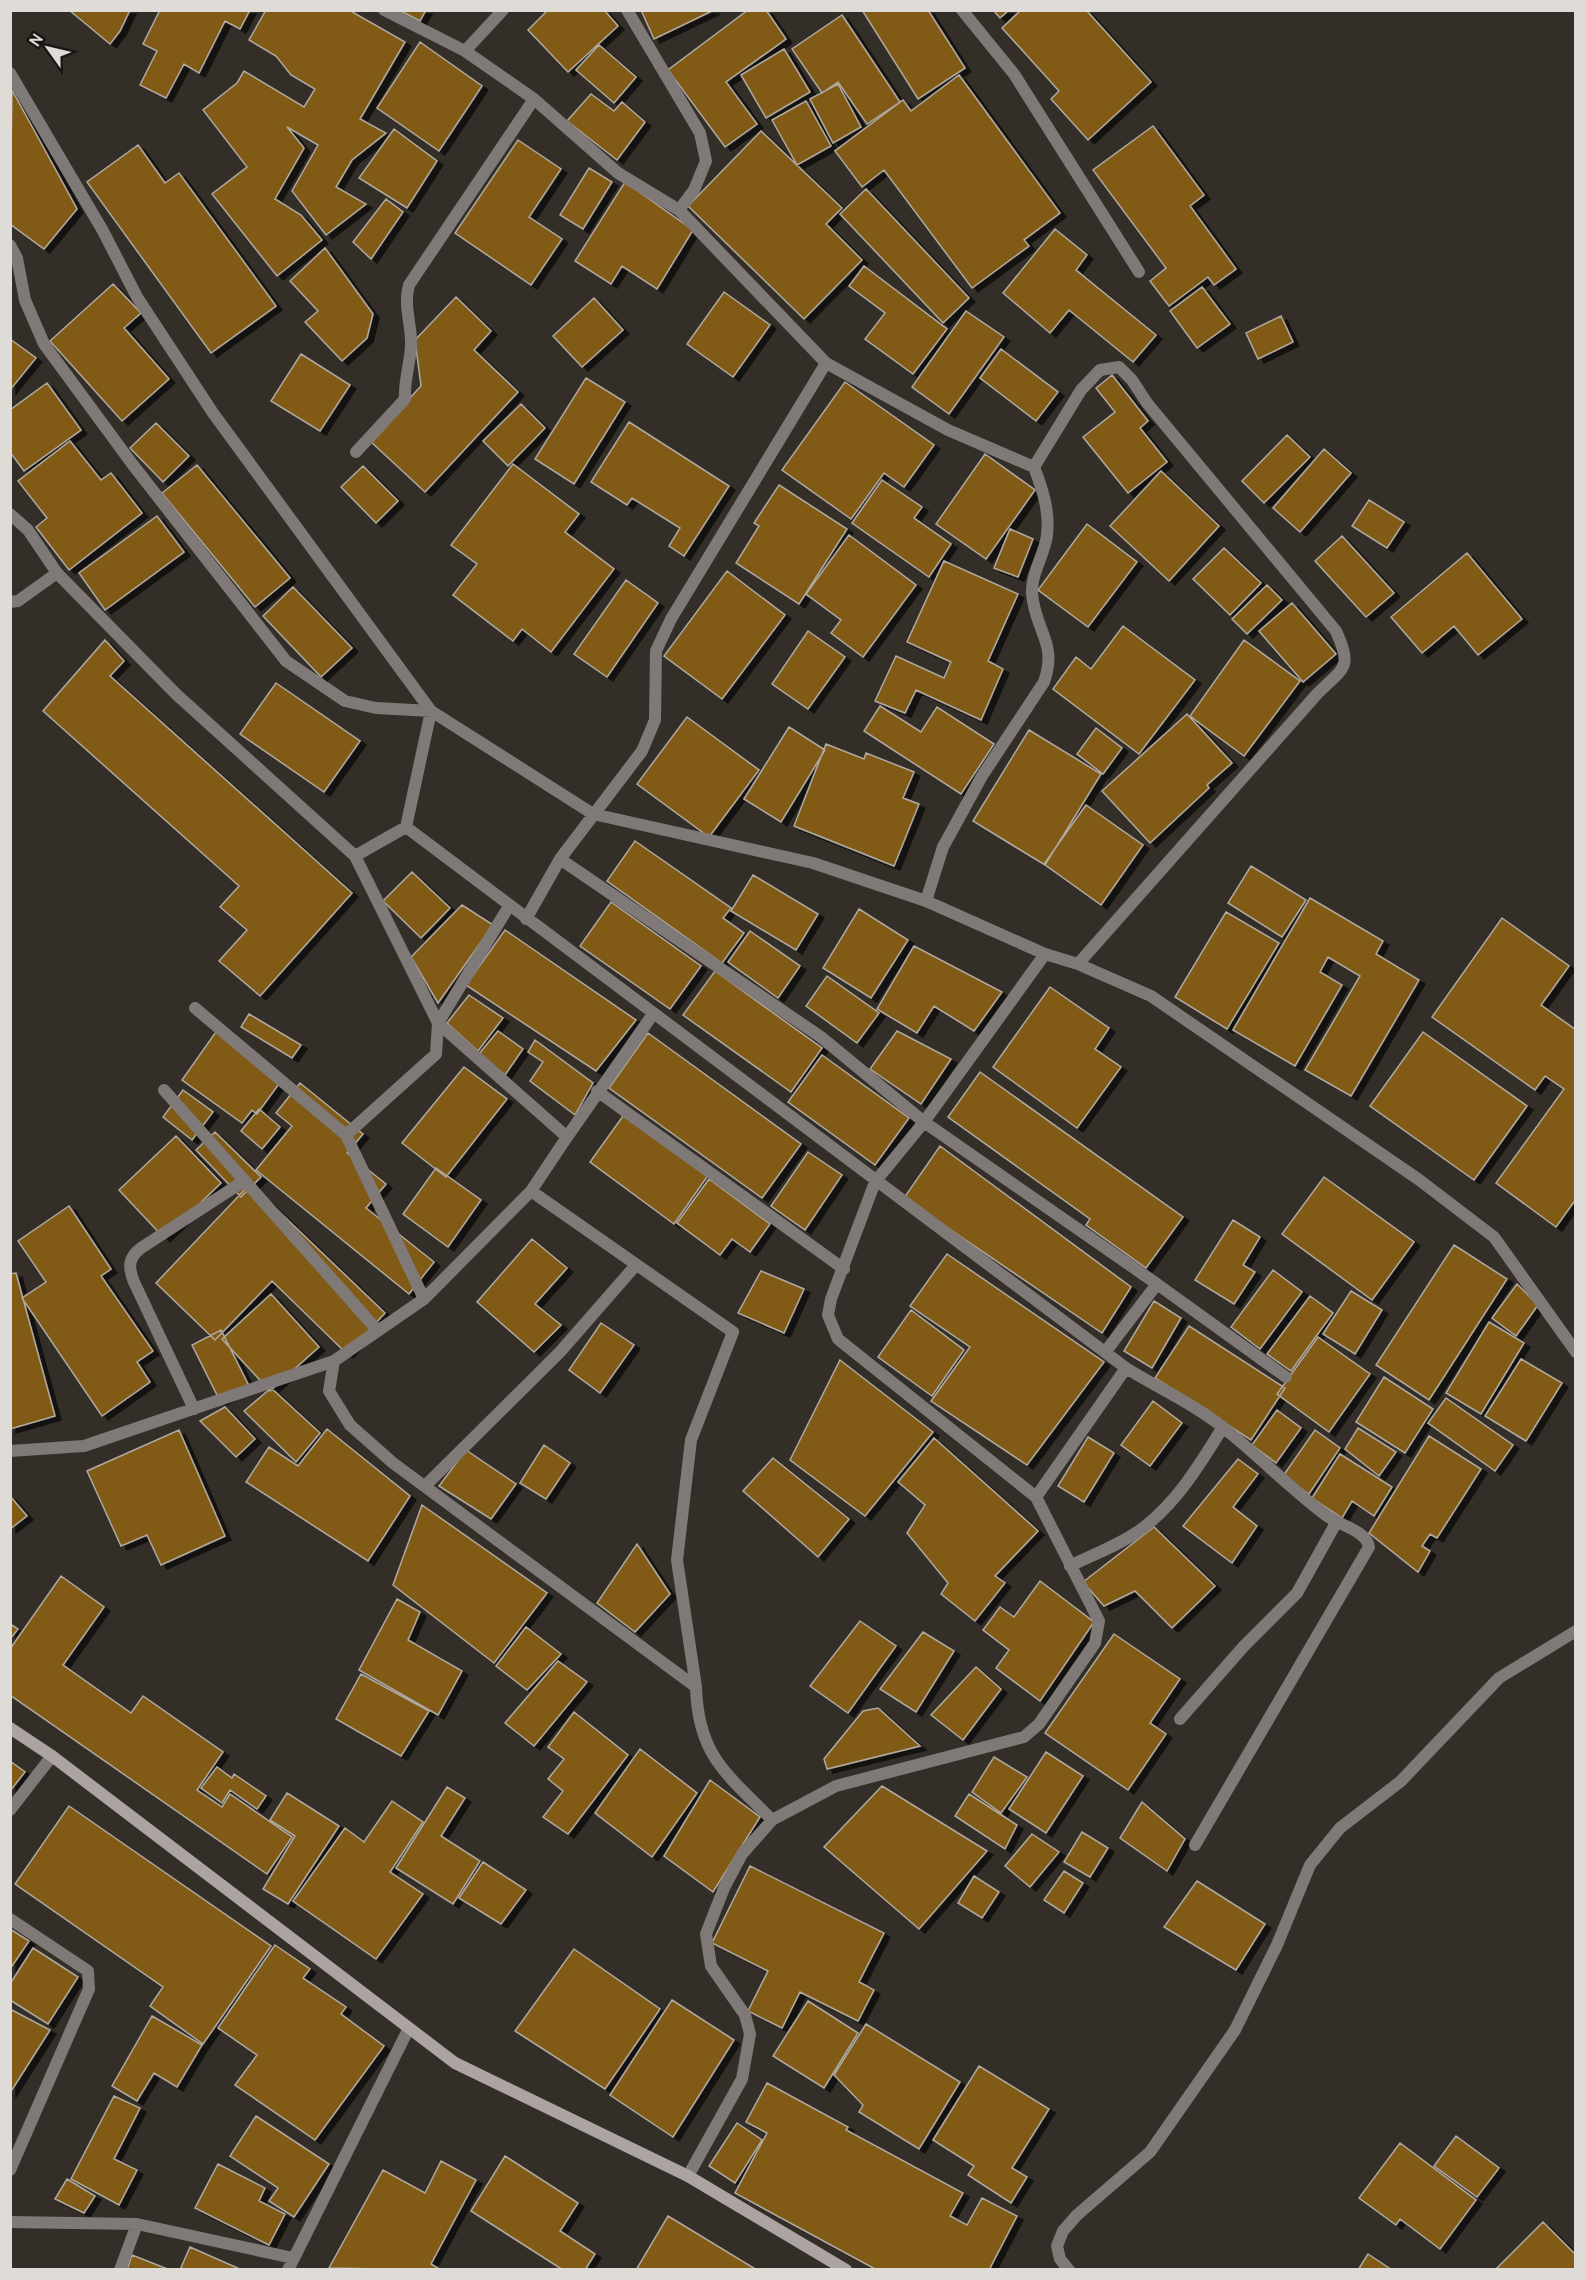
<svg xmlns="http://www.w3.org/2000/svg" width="1586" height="2280" viewBox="0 0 1586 2280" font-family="Cabin,sans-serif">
<defs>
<filter id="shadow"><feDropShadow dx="6" dy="4" stdDeviation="0" flood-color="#0009"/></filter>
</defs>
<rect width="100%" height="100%" fill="#332e27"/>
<path fill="#815a15" stroke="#afa9a0" stroke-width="1.5" filter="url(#shadow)" d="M69 10H130L120 31 110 44Z
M160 10H250L240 29 225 21 199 73 184 64 166 98 140 85 157 51 143 44Z
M266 10H349L405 42 360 119 386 133 352 160 336 187 366 204 326 235 292 191 318 145 287 127 304 148 275 199 301 215 322 240 277 276 212 194 247 167 203 110 237 83 244 71 304 107 315 89 291 75 276 56 249 40Z
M399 10H426L420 21Z
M548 10H604L618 26 568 72 528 30Z
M641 10H714L654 39Z
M748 10H766L786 39 726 82 757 124 725 147 668 70Z
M862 10H928L965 68 918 99Z
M993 10H1009L1000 18Z
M1021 10H1086L1151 82 1088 140 1051 99 1059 91 1002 28Z
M842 15 900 102 867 124 838 82 822 93 792 49Z
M420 42 482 86 439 151 377 108Z
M599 45 636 77 614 103 576 70Z
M784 49 810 92 766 118 741 75Z
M959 75 1060 213 1024 240 1029 246 972 288 884 170 862 187 835 151 903 100 911 111Z
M838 84 861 127 833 143 810 99Z
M12 90 77 209 44 249 10 224Z
M591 94 614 111 622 102 645 122 617 160 567 121Z
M806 101 831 146 797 165 772 120Z
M1153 126 1204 195 1190 206 1236 269 1214 285 1208 277 1169 306 1150 281 1166 268 1093 170Z
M394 129 437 161 407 208 359 178Z
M761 131 842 208 826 224 862 260 804 319 688 206Z
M518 140 561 169 529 217 562 239 531 285 455 233Z
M138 145 165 183 179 173 276 306 211 353 87 182Z
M589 168 612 182 583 229 560 215Z
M625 182 693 230 657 289 622 266 611 284 575 261Z
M866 189 969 298 943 323 840 214Z
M386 199 403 212 371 259 353 242Z
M1055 229 1087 255 1076 270 1156 335 1133 362 1069 310 1050 333 1003 293Z
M325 248 373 314 367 338 342 361 305 322 318 311 290 281Z
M864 266 947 329 913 374 865 339 885 313 849 286Z
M113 284 141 313 124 328 169 379 122 421 50 341Z
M1202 287 1230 324 1197 348 1170 311Z
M724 292 770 325 733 377 687 344Z
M456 297 491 331 474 350 518 392 425 492 370 441 421 386 415 340Z
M594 298 623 330 582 367 553 336Z
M966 311 1004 337 949 414 912 387Z
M1281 316 1293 342 1258 359 1246 333Z
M10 339 36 358 10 390Z
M1001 349 1058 392 1036 421 980 378Z
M301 354 350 385 320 431 271 401Z
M1112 375 1148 421 1140 428 1167 462 1128 493 1083 437 1115 412 1096 388Z
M586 378 625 402 574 484 535 459Z
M845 382 934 445 904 487 884 473 851 519 782 470Z
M47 383 81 430 24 471 10 452V410Z
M521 404 545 428 508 466 483 441Z
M629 422 729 486 684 556 669 546 680 528 632 498 627 505 591 482Z
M156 423 189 456 163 482 130 448Z
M1287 435 1310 457 1264 503 1242 481Z
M70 441 101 480 111 473 142 513 69 570 36 527 47 518 18 481Z
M1324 449 1351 473 1300 532 1273 508Z
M985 454 1035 490 986 559 936 524Z
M513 464 579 514 565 532 614 569 551 652 522 629 513 641 453 595 477 564 451 545Z
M197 465 290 578 255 607 162 493Z
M363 466 398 501 376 523 341 487Z
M1161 471 1219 526 1169 581 1110 526Z
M882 480 922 507 914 518 951 544 929 577 852 523Z
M779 485 847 529 799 604 736 563 759 526 754 523Z
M1369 500 1404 522 1387 548 1352 526Z
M157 516 184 552 105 610 79 573Z
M1087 524 1137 562 1088 627 1038 590Z
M1010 529 1033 539 1018 577 994 568Z
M849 535 916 585 863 657 831 633 841 620 806 594Z
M1342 536 1394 593 1366 617 1315 561Z
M1224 548 1261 583 1230 615 1193 579Z
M1467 553 1522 619 1478 655 1454 626 1422 653 1391 617Z
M944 561 1018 594 988 661 1003 669 981 720 916 690 905 713 875 701 896 656 944 678 951 662 907 642Z
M727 571 785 615 722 699 664 656Z
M626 580 658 603 607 677 574 654Z
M1267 585 1282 600 1247 634 1232 619Z
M293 587 352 648 321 677 263 616Z
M1292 603 1336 654 1303 682 1259 631Z
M1123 626 1195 680 1139 754 1053 689 1076 657 1091 669Z
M808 631 845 657 808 709 772 684Z
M105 640 124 661 110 676 352 893 260 996 219 961 247 930 220 907 239 886 43 711Z
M1244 640 1300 681 1244 756 1190 716Z
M276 683 360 741 324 792 240 734Z
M880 706 921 732 937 707 994 744 961 794 864 731Z
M1187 714 1232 763 1207 785 1209 788 1150 843 1102 791Z
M687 717 759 770 709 837 637 784Z
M789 727 825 750 781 822 744 799Z
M1096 728 1122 748 1103 774 1077 754Z
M1029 730 1101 774 1045 865 973 821Z
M826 744 864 759 866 753 914 772 903 798 919 804 894 866 794 826Z
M1086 805 1143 845 1101 905 1044 864Z
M635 841 731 908 723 918 744 933 722 963 607 881Z
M1251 866 1306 900 1282 937 1228 903Z
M412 872 450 908 421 938 383 901Z
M753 875 818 914 796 950 731 911Z
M1310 898 1383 941 1376 954 1419 980 1351 1096 1305 1070 1360 976 1328 957 1320 972 1342 985 1295 1066 1233 1030Z
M611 902 701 966 670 1009 580 946Z
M462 905 493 925 438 1003 411 957Z
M859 909 908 940 871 998 823 968Z
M1226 912 1279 943 1227 1029 1175 997Z
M1502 918 1569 966 1541 1005 1576 1030V1199L1556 1227 1496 1183 1564 1089 1545 1076 1535 1090 1432 1017Z
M505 930 636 1020 596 1071 466 985Z
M750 931 800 966 778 998 728 962Z
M914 946 1002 992 974 1031 934 1006 917 1033 877 1009Z
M715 971 822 1048 791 1092 683 1015Z
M827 976 879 1013 857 1043 806 1006Z
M1050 987 1109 1028 1095 1049 1121 1067 1077 1128 993 1067Z
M469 995 503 1018 478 1051 447 1023Z
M249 1014 301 1045 292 1058 241 1027Z
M218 1029 284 1077 257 1114 252 1110 242 1123 182 1080Z
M498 1031 523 1049 505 1075 478 1055Z
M897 1031 951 1059 921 1104 870 1069Z
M1423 1032 1527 1106 1474 1180 1370 1106Z
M648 1033 801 1144 762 1198 609 1088Z
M535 1040 593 1083 575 1115 530 1081 543 1062 528 1052Z
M822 1055 909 1118 875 1165 788 1102Z
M464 1067 507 1099 446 1177 402 1143Z
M980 1072 1183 1217 1146 1268 1086 1225 1090 1219 948 1117Z
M300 1083 363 1134 347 1153 386 1184 366 1208 434 1262 409 1294 256 1170 292 1126 276 1113Z
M183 1090 213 1112 192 1140 163 1117Z
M259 1109 280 1127 262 1149 241 1131Z
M623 1116 709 1174 674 1224 590 1162Z
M215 1132 261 1177 241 1197 196 1150Z
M176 1136 221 1183 164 1238 119 1190Z
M940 1146 1131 1287 1102 1333 904 1198Z
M808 1152 842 1175 805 1230 771 1206Z
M436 1168 481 1200 448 1247 403 1214Z
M1324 1177 1414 1242 1372 1300 1282 1234Z
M709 1179 770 1224 750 1252 732 1239 720 1255 677 1223Z
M250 1184 385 1313 347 1354 272 1281 215 1340 156 1283Z
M69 1206 111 1269 101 1276 153 1351 137 1362 150 1382 102 1416 22 1298 46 1282 18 1241Z
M1233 1220 1260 1237 1243 1265 1255 1272 1234 1304 1195 1280Z
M532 1239 567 1268 535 1304 561 1325 534 1352 477 1302Z
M1454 1245 1507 1279 1429 1400 1376 1365Z
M947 1254 1104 1362 1027 1465 931 1401 970 1347 910 1306Z
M1273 1270 1302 1292 1260 1349 1231 1327Z
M761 1271 804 1289 784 1333 738 1313Z
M16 1273 55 1416 10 1429V1274Z
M1517 1284 1538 1305 1516 1336 1492 1318Z
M1351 1291 1382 1310 1355 1354 1323 1334Z
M271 1294 319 1347 270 1391 222 1339Z
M1310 1296 1333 1313 1291 1371 1267 1354Z
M1154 1301 1181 1318 1152 1368 1124 1351Z
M911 1310 964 1350 932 1396 878 1357Z
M1489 1322 1524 1343 1481 1414 1446 1393Z
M601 1323 634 1345 600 1393 569 1370Z
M1189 1326 1285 1388 1251 1440 1155 1378Z
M221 1330 249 1386 220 1401 192 1345Z
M1318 1337 1370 1374 1329 1432 1277 1394Z
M1521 1359 1562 1383 1526 1441 1485 1416Z
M840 1360 933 1432 865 1516 790 1460Z
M1384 1377 1433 1409 1405 1453 1356 1422Z
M271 1388 320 1433 296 1462 244 1411Z
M1446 1398 1513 1445 1495 1471 1428 1423Z
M1153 1401 1182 1423 1150 1466 1121 1445Z
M225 1407 255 1439 236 1457 200 1421Z
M1277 1410 1301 1428 1276 1463 1252 1445Z
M1358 1428 1396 1452 1379 1476 1345 1449Z
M327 1429 410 1496 368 1561 246 1482 269 1447 298 1466Z
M179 1430 225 1536 161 1565 147 1535 121 1546 87 1471Z
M1315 1430 1340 1448 1309 1494 1283 1476Z
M1429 1436 1481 1469 1437 1538 1430 1534 1422 1546 1430 1551 1418 1572 1369 1533Z
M1088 1437 1114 1453 1084 1502 1058 1486Z
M934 1438 1038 1531 995 1576 1005 1583 975 1621 941 1594 948 1583 907 1533 925 1505 898 1482Z
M544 1445 570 1463 546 1499 520 1483Z
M466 1450 516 1484 491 1519 439 1486Z
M1340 1454 1392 1487 1374 1516 1352 1501 1342 1518 1312 1498Z
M773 1458 849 1519 818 1557 743 1491Z
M1238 1459 1258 1474 1233 1507 1257 1526 1232 1563 1183 1526Z
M10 1496 27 1516 10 1529Z
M422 1505 547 1593 494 1663 393 1585Z
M1154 1527 1215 1586 1172 1628 1135 1591 1104 1606 1083 1582Z
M637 1544 670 1594 635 1632 597 1603Z
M61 1576 104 1607 63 1665 131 1713 143 1696 223 1752 197 1790 222 1807 230 1794 292 1837 267 1874 10 1695V1649Z
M1040 1581 1094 1622 1040 1701 996 1668 1009 1650 983 1630 1000 1607 1014 1617Z
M397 1599 420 1612 408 1640 462 1671 438 1715 359 1670Z
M860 1621 896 1646 848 1713 810 1686Z
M10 1624 18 1629 10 1639Z
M526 1627 561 1654 527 1690 496 1666Z
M923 1632 954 1651 916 1712 880 1689Z
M1114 1634 1180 1679 1150 1723 1166 1734 1128 1790 1045 1733Z
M558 1661 587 1682 534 1746 505 1723Z
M976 1667 1001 1689 963 1740 931 1715Z
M361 1674 429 1711 401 1756 336 1719Z
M878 1708 920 1746 827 1769 824 1759 863 1711Z
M574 1712 628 1755 568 1834 543 1817 563 1791 548 1779 564 1759 548 1747Z
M640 1749 697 1793 652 1857 595 1813Z
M1046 1752 1083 1776 1046 1833 1009 1809Z
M994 1757 1027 1777 1001 1813 972 1792Z
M10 1761 25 1772 10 1791Z
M217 1767 232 1778 234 1774 266 1796 257 1809 230 1790 222 1803 201 1788Z
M710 1780 760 1817 713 1892 664 1856Z
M882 1786 987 1851 919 1929 824 1847Z
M447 1787 465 1798 441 1836 480 1861 453 1904 396 1868Z
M287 1793 339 1826 288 1904 263 1889 295 1836 270 1820Z
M969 1794 1017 1825 1005 1849 955 1816Z
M392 1801 423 1822 390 1872 423 1894 376 1959 293 1901 345 1828 364 1842Z
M1142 1802 1185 1839 1167 1871 1120 1838Z
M69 1806 271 1946 203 2044 150 2006 163 1987 15 1884Z
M1082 1832 1108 1848 1090 1877 1064 1862Z
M1032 1834 1059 1852 1030 1887 1005 1866Z
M483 1862 526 1890 501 1924 459 1898Z
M750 1866 884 1933 859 1982 874 1990 858 2021 800 1992 782 2028 748 2011 768 1971 712 1943Z
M1064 1871 1083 1883 1064 1913 1044 1900Z
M974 1876 999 1892 982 1918 958 1903Z
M1197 1881 1265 1924 1236 1970 1164 1927Z
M10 1929 29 1941 10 1969Z
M275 1945 310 1969 303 1978 346 2007 341 2014 384 2046 315 2140 235 2085 257 2055 218 2028Z
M33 1948 78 1977 48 2024 10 2000V1984Z
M574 1949 660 2009 605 2089 515 2031Z
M672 2000 734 2040 673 2137 610 2095Z
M808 2001 858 2033 824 2088 773 2056Z
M10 2009 50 2030 10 2093Z
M152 2016 202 2045 177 2087 154 2073 137 2101 112 2086Z
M866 2024 960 2082 919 2149 859 2112 863 2105 834 2075Z
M979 2066 1049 2109 1012 2168 1027 2177 1011 2203 968 2175 974 2166 933 2140Z
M767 2083 848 2127 846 2130 963 2193 950 2216 967 2225 982 2198 1017 2216 989 2270H877L735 2193 767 2133 746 2122Z
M114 2096 140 2108 114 2159 137 2170 119 2205 71 2179Z
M256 2116 329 2164 294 2217 269 2201 278 2188 230 2156Z
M737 2123 762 2140 735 2183 709 2166Z
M1456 2136 1499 2168 1477 2197 1434 2166Z
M1400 2143 1476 2200 1440 2249 1400 2219 1396 2225 1359 2198Z
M505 2156 578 2203 560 2231 595 2254 585 2270H563L471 2211Z
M441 2161 476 2180 431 2264 441 2270 329 2268 383 2170 425 2193Z
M218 2164 265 2188 259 2201 285 2214 269 2245 195 2208Z
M67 2179 95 2196 84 2213 55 2199Z
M668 2216 757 2270H636Z
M1543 2222 1576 2255V2270H1495Z
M190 2247 242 2270H180Z
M1368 2254 1392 2270H1358Z
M132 2255 170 2270H127Z"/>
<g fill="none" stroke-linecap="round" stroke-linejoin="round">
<path stroke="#7f7a78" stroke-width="12" d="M384 10 465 51 534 99 618 173 679 210 826 363 671 619 656 651 655 720 642 751 560 859 526 919
M627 10 700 133 706 161 694 190 679 210
M962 10 1014 74 1139 272
M465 51 503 10
M10 73 103 231 137 297 213 413 431 711 593 814 813 863 926 901 1045 954 1078 964 1151 996 1418 1179 1494 1237 1576 1352
M10 245 17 258 25 300 44 344 133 465 286 661 345 701 376 708 431 711 406 827 1126 1368C1158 1388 1196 1405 1225 1429 1260 1457 1291 1489 1327 1516 1339 1525 1367 1531 1369 1547L1195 1845
M826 363 948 430 1034 467C1042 488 1050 511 1047 535 1045 554 1031 573 1032 593 1035 632 1058 642 1044 682L982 776 943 847 926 901
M356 452 405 399C404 380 410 364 411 346 412 325 403 306 409 285L534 99
M1034 467 1081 390 1100 370 1119 367 1132 380 1147 403 1336 631C1353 669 1344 667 1317 694L1078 964
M10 514 28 530 57 573 18 601 10 602
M57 573 176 694 355 856
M406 827 355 856 438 1023 509 906
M560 859 821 1037 924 1122 1157 1284
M1045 954 924 1122 875 1182 831 1299 828 1315 838 1339 1036 1497 1126 1368
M195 1008 346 1135
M164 1090 378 1331
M597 1091 844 1269
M567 1137 653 1014
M1106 1351 1157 1284 1286 1377
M334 1361 329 1391 350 1425 393 1463 696 1687 677 1560 691 1440 733 1332 531 1191
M194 1409 134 1282C128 1267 128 1258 141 1248L244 1181
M10 1451 84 1446 334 1361 424 1299 531 1191 567 1137 438 1023 436 1054 346 1135 424 1299
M426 1485 560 1352 636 1265
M1070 1566C1094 1554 1122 1544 1143 1528 1178 1501 1200 1464 1223 1427
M696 1687C698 1756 727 1774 772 1820
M1180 1719 1244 1646 1297 1593 1336 1523
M10 1810 52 1756
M10 1919 88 1971 89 1989 10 2170
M688 2176 742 2079 750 2034 745 2015 711 1966 706 1934 724 1888 742 1854 772 1820 836 1786 1024 1737 1039 1724 1095 1643 1099 1621 1036 1497
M10 2222 137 2224 293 2258
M120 2270 137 2224
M288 2270 409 2028
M1069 2270 1060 2259 1057 2246 1063 2231 1077 2215 1150 2152 1235 2030 1277 1945 1310 1865 1340 1828 1401 1781 1499 1678 1576 1631"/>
<path stroke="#aca4a2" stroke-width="12" d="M10 1728 52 1756 455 2063 688 2176 846 2270"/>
</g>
<rect width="1586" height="2280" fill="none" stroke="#dfdbd7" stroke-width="24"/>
<g transform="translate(48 48) rotate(304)" stroke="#191714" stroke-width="4.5" paint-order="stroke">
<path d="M0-4.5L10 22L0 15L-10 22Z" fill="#dfdbd7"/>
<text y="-9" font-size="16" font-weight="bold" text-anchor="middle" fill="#dfdbd7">N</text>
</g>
</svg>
